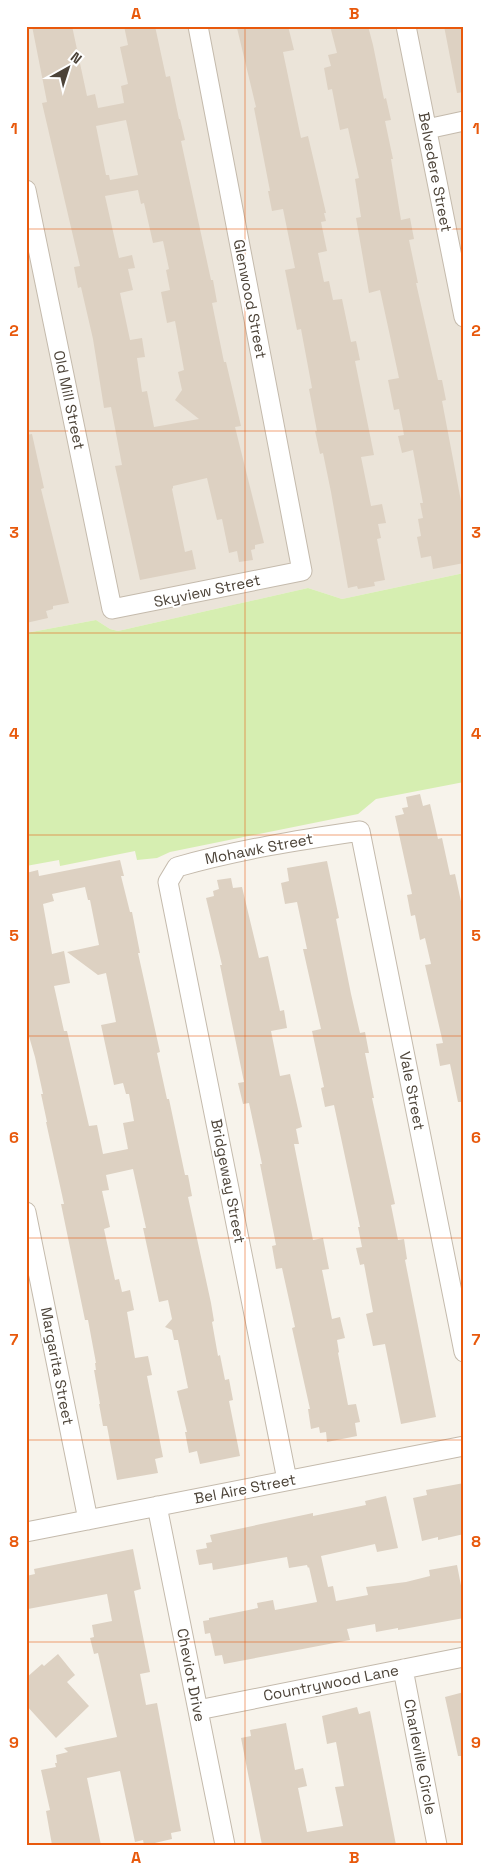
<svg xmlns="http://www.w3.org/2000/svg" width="490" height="1871" viewBox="0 0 490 1871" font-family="'Space Grotesk',sans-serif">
<rect width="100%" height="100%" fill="#f7f3eb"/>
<path fill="#ebe4d9" d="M26 26H464V573L342 599 308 588 118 631 110 629 96 620 26 633Z"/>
<path fill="#d6eeb1" d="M464 573V782L376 799 358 814 170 852 157 858 137 860 135 851 60 866 59 860 26 866V633L96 620 110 629 118 631 308 588 342 599Z"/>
<path fill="#ddd1c2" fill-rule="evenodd" d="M32 26H72L87 96 95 94 98 108 124 103 121 86 128 84 120 47 128 45 124 26H155L166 77 170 76 179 119H180L185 140 181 141 211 280H213L217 302 212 303 224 362H226L241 426 235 427 264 543 255 545V549L251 550 253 560 239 562 237 551 229 553 222 519 217 520 207 478 173 486V488L172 489 185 552 192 550 196 569 140 580 115 466 122 465 111 407 104 408 93 339 81 287 78 288 74 267 80 266 42 103 47 102ZM126 120 138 175 110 180 109 175H106L96 126ZM138 190 141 204 144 203 153 243 163 241 169 269 166 270 170 290 161 292 167 323 175 321 184 370 178 372 182 390 175 400 199 419 154 427 147 391 142 392 137 358 145 357 142 338 130 340 120 293 133 290 128 269 135 268 132 255 119 258 105 196Z
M244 26H288L294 50 283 52 301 138 308 136 326 213H324L326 221 321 222 327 251 318 253 324 282 329 281 333 300 342 299 351 342 356 341 360 360 355 361 374 455 361 457 371 506 382 504 386 523 378 524 381 538 377 539 385 580 374 582 375 586 358 589 357 586 348 588 331 492 323 453 320 454 315 431H317L309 389 312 388 301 329 297 330 285 270 295 268 283 209 272 211 268 191H270L254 108 256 107 237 28Z
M330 26H368L373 45 384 99 386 98 391 120 385 121 393 159H391L401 220 410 218 414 239 409 240 418 283H416L438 380H442L446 400 442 401 464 517V563L433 569 431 556 421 558 417 537 421 536 418 519 423 518 420 503H423L413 450 402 453 398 436 404 435 399 409 394 410 388 380 399 378 390 336 380 290 369 293 356 218 361 217 355 179 359 178 348 128 340 130 332 89 328 90 324 68 331 66 328 55 337 53Z
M444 26H464V92L457 93Z
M32 434 44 488 41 489 69 603 53 606V609L46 611 48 618 26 623V435Z
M420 794 423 806 430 804 438 839 442 838 450 875 455 874 462 906 464 919V1102H458L450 1064 440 1066 436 1044 443 1043 425 965 431 964 425 938 420 940 415 915 411 916 407 895 412 894 395 816 404 814 402 808 408 807 406 797Z
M120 860 124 876H121L130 912H132L140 953H138L160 1052 157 1053 167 1099H169L185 1175H188L192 1196 188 1197 211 1303 214 1321 212 1322 218 1356 220 1355 225 1380 229 1379 233 1400 229 1401 240 1456 200 1464 197 1451 189 1453 185 1432H187L177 1391 188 1388 178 1340H174L172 1330 165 1327 172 1319 168 1300 159 1302 143 1228H146L133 1169 106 1175 109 1190 102 1191 110 1227 104 1229 115 1280 119 1279 122 1292 130 1290 134 1310 127 1312 135 1358 148 1356 152 1375 147 1376 163 1457 155 1459 158 1473 117 1480 107 1426H103L99 1404H100L94 1370H96L95 1363H96L88 1320H85L61 1204H64L46 1122H47L41 1094H43L35 1057 28 1033 26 1034V873L38 870 39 876ZM85 887 88 900H90L99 945 67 952 98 975 106 973 116 1022 101 1025 114 1085 123 1083 126 1094H129L134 1121 123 1123 128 1149 103 1154 97 1125 89 1126 67 1031H64L54 986 70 983 64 951 52 954 43 904 54 901 52 894Z
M327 861 339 918 336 919 351 994 360 1033 365 1032 369 1053H365L374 1098H372L395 1204 391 1205 398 1240 404 1239 407 1259 405 1260 436 1417 401 1424 385 1344 373 1346 366 1314 373 1312 364 1264 360 1265 356 1248 362 1247 358 1227H360L334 1105 325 1107 321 1088 324 1087 312 1031 321 1029 303 949H307L297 902 285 904 281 883 289 881 287 868Z
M231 878 233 888 242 887 259 958 268 956 280 1011 284 1010 287 1028 271 1031 280 1076 290 1074 302 1127 296 1129 299 1144H294L313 1240 323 1238 329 1269 322 1270 332 1319 340 1317 345 1338 337 1340 339 1352 338 1353 348 1405 356 1404 360 1422 355 1423 357 1436 327 1442 326 1432 320 1433 319 1427 311 1429 308 1409H310L292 1328 295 1327 282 1268 276 1269 272 1246 276 1245 260 1164H262L249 1103 243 1104 238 1083 244 1082 220 965H222L206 898 214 896 213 891 219 889 217 880Z
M464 1483V1534L438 1540V1537L422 1541 413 1498 427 1495 426 1490Z
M386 1496 398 1548 377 1552 375 1544 321 1556 328 1587 333 1586 336 1601 368 1595 366 1587 406 1582 430 1576 429 1570 457 1565 464 1601V1618L398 1630V1628L376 1632 375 1624 347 1629 350 1640 224 1664 222 1655 215 1656 210 1633 205 1634 203 1621 209 1620V1618L258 1608 257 1603 273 1600 275 1610 317 1602 309 1567 308 1568 307 1565 289 1568 287 1557 213 1570 212 1563 199 1565 196 1550 207 1548 206 1543 212 1542 210 1535 313 1513V1516L366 1505 365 1501Z
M133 1549 141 1589 134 1591 150 1672 140 1674 146 1705 157 1703 181 1831 171 1833 172 1839 146 1845H144L143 1840 135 1842 120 1771 87 1778 101 1845H52L46 1811 50 1810 41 1770 56 1767 55 1763H57L56 1755 68 1752 64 1748 117 1737 98 1653 94 1654 90 1638 94 1637 92 1625 112 1621 107 1594 28 1609 26 1576 35 1574 34 1569Z
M58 1654 75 1675 67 1682 89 1706 56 1738 26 1705V1678L42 1664 44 1666Z
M464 1692V1756H458L445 1697Z
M357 1707 359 1714 370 1711 396 1845H262L241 1738 251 1736 250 1730 286 1723 295 1770 303 1768 307 1786 298 1788 307 1832 343 1826 335 1787 344 1786 336 1742 327 1744 322 1716Z"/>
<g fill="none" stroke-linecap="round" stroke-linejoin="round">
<g stroke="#c4baac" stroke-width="21">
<path id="minor" d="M406 26 464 317
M427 129 464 121
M26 190 112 609 302 571 198 26
M26 1212 88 1520
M287 1480 168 882 177 867C236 850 299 840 360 831L464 1352
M157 1506 225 1845
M26 1532 464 1446
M403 1669 437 1845
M198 1710 464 1657"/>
</g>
<use href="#minor" stroke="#fff" stroke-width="19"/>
</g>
<path fill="none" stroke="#e8590c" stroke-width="1" stroke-opacity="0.55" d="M245 26V1845M26 229H464M26 431H464M26 633H464M26 835H464M26 1036H464M26 1238H464M26 1440H464M26 1642H464"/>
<g text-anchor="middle" stroke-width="4" stroke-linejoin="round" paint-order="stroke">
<g font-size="15" fill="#4c4338" stroke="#fff">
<text transform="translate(435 172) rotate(79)" y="5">Belvedere Street</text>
<text transform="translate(250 299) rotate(79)" y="5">Glenwood Street</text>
<text transform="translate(69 400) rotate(78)" y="5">Old Mill Street</text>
<text transform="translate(207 591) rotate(-12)" y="5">Skyview Street</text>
<text transform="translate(259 849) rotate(-11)" y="5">Mohawk Street</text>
<text transform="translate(412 1091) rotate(79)" y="5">Vale Street</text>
<text transform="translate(228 1181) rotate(79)" y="5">Bridgeway Street</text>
<text transform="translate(57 1366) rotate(79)" y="5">Margarita Street</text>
<text transform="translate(245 1489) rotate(-11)" y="5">Bel Aire Street</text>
<text transform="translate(191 1675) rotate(79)" y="5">Cheviot Drive</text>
<text transform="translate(331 1683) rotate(-11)" y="5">Countrywood Lane</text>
<text transform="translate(420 1757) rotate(79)" y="5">Charleville Circle</text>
</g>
</g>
<rect width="490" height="1871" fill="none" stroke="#ffffff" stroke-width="55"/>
<g transform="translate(68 68) rotate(39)" stroke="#ffffff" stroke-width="4" paint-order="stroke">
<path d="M0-4L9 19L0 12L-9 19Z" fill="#4c4338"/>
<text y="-8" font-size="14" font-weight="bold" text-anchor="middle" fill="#4c4338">N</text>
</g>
<rect x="28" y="28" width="434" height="1816" fill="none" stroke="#e8590c" stroke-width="2"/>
<g font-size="16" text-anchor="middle" font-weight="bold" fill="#e8590c">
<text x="136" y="19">A</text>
<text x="354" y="19">B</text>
<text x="14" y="134">1</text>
<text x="476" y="134">1</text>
<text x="14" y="336">2</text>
<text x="476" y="336">2</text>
<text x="14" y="538">3</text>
<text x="476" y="538">3</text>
<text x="14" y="739">4</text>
<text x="476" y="739">4</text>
<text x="14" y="941">5</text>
<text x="476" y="941">5</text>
<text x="14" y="1143">6</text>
<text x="476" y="1143">6</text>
<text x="14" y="1345">7</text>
<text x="476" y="1345">7</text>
<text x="14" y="1547">8</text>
<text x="476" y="1547">8</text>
<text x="14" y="1748">9</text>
<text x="476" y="1748">9</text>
<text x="136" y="1863">A</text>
<text x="354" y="1863">B</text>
</g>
</svg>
